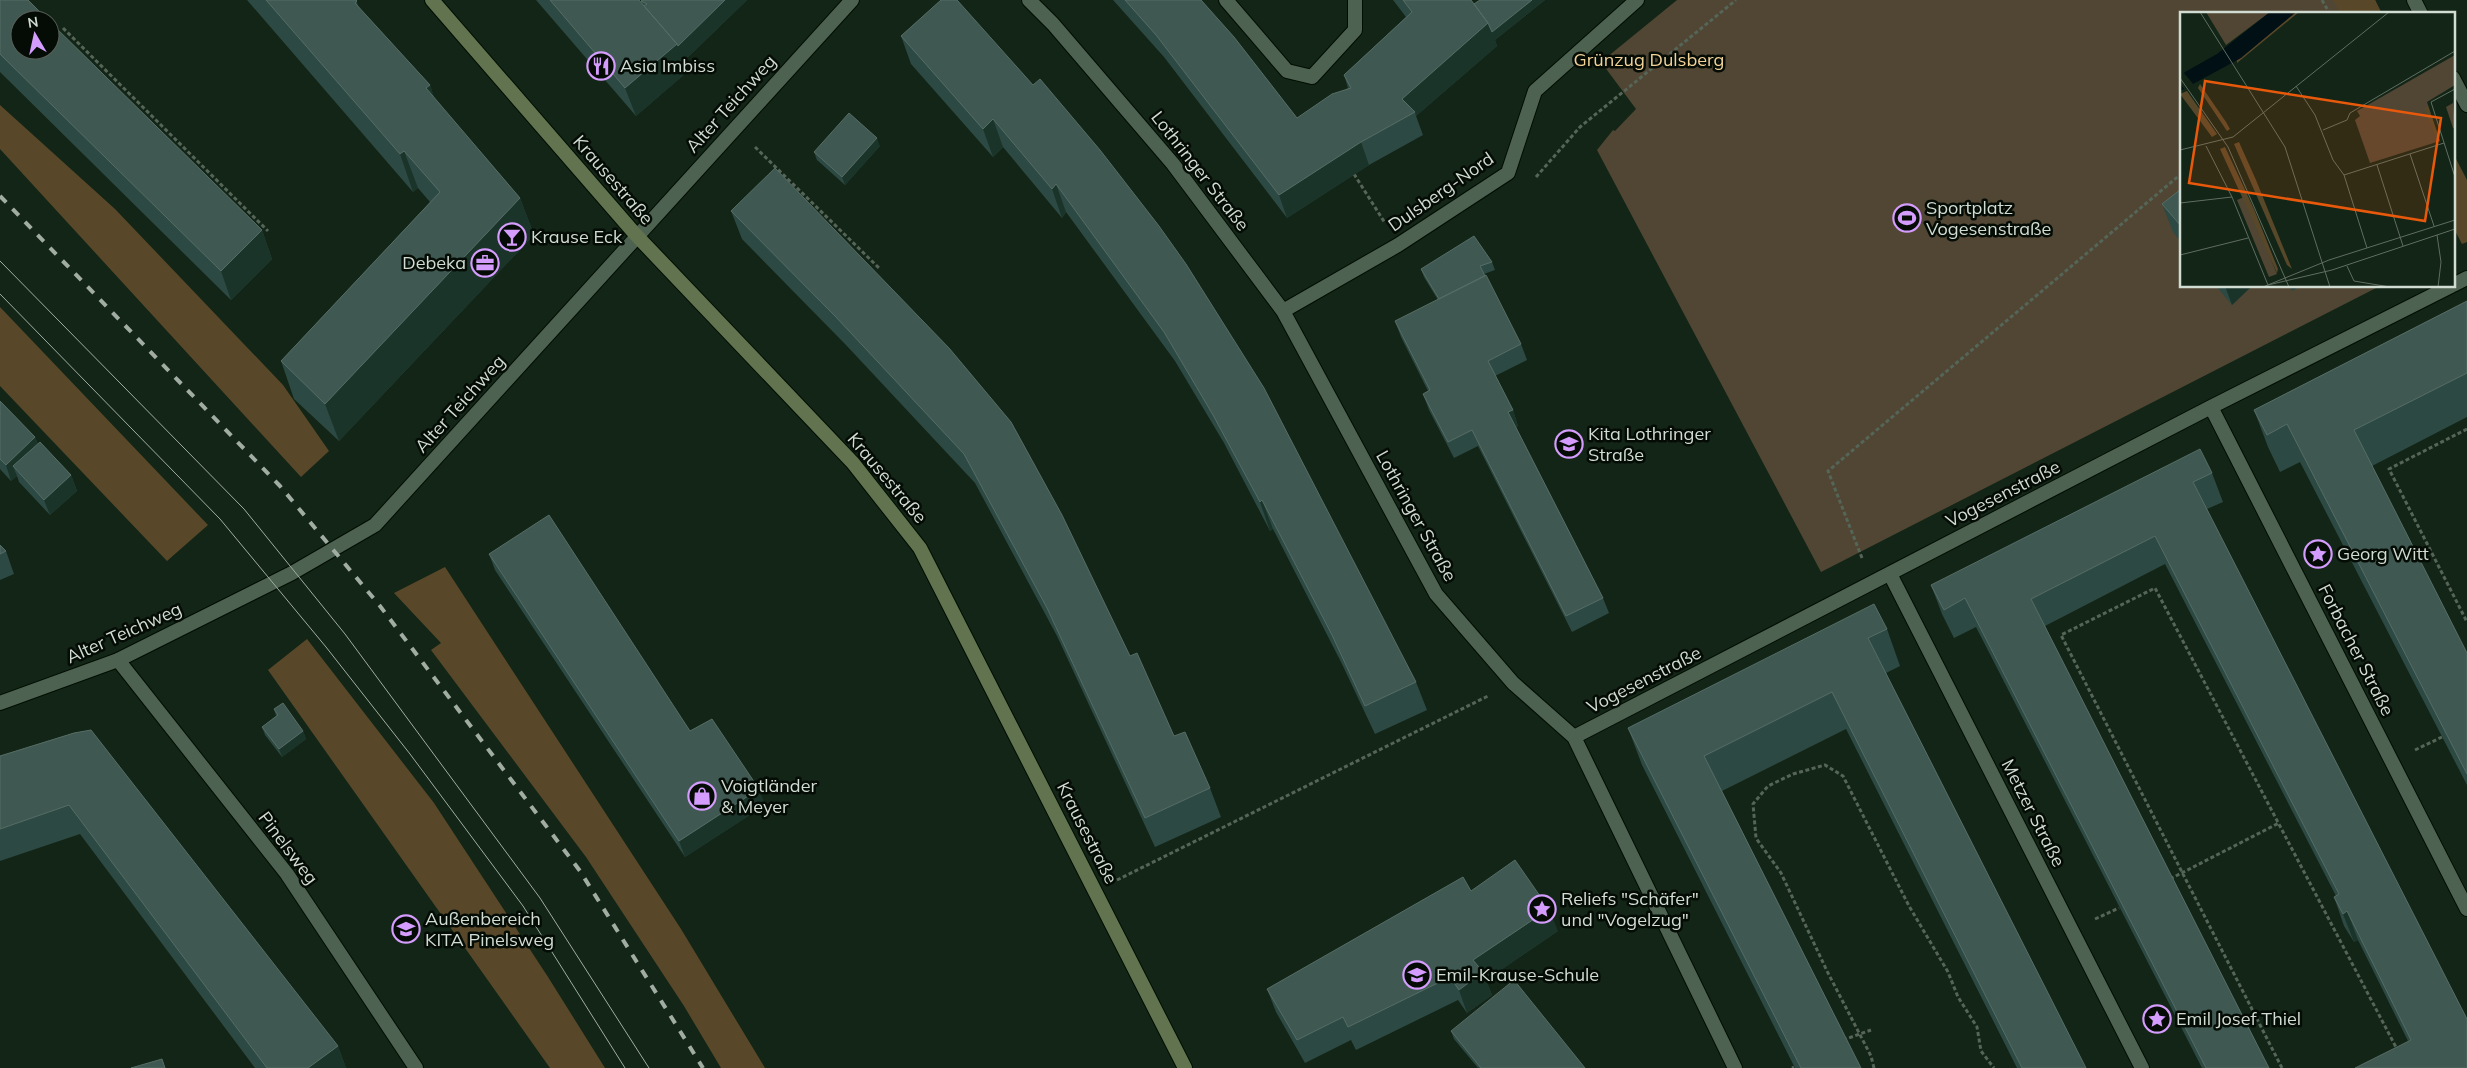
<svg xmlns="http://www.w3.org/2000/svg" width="2467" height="1068" viewBox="0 0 2467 1068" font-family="Mulish,sans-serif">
<rect width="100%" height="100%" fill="#132516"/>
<path fill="#504633" d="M1677 0H2375L2382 14H2181V286H2380L1821 572 1597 150 1613 130 1615 131 1636 109 1601 62Z"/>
<path fill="#584829" d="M2333 0H2375L2382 14H2341Z
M0 105 115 209 283 385 329 451 301 477 0 149Z
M2453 153 2467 180V242L2462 244 2453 227Z
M0 307 208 525 167 561 0 386Z
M445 567 681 929 765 1068H721L684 1006 586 857 431 650 441 643 394 593Z
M307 639 434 803 548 977 605 1068H550L268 670Z"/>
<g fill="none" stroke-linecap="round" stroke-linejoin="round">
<g stroke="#010e03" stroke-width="16">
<path id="service" d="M1226 0 1287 71 1312 77 1355 30V0"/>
</g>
<g stroke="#010e03" stroke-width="16">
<path id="minor" d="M1029 0 1053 24 1173 164 1283 311 1436 594 1513 683 1574 737 1735 1068
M2414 0 2421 14
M2453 78 2467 105
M2453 285 2467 278
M1283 311 1398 245 1508 173 1535 91 1637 0
M2211 407 2467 909
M1890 574 2142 1068
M118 660 287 874 416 1068
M1574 737 2211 407 2451 286"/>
</g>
<g stroke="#010e03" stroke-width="16">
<path id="tertiary" d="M0 703 118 660 292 573 375 525 852 0"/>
</g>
<g stroke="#010e03" stroke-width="16">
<path id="secondary" d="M432 0 636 235 853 463 920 548 1185 1068"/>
</g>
<path stroke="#556558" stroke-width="3" stroke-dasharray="4 2.5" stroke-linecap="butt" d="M2322 0 2330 14
M63 28 268 231
M755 147 879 268
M1354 174 1385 223
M1536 177 1580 127 1736 0
M2467 429 2389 469 2467 622
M1862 558 1828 471 2181 174
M2415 750 2442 737
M2170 879 2279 823
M1117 880 1488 696
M2095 919 2119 908
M1843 1040 1871 1030
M1792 1068 1794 1067
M1874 1068 1871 1056 1827 971 1781 873 1756 838 1753 804 1768 786 1793 774 1825 765 1843 776 1909 906 1948 972 1958 997 1977 1027 1981 1051 1994 1068
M2282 1068 2061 635 2155 588 2398 1051"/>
<use href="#service" stroke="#4e6251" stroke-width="14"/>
<use href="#minor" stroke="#4e6251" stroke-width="14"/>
<use href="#tertiary" stroke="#4e6251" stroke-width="14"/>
<use href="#secondary" stroke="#62734f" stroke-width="14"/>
<path stroke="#a1ada2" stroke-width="1" d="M0 261 244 509 345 634 540 898 649 1068
M0 294 220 519 326 647 410 754 523 906 625 1068"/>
<path stroke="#a1ada2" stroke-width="4" stroke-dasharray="9 9" stroke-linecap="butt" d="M0 196 280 486 380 606 580 871 703 1068"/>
</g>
<path fill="#2d4943" d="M0 0 262 230 272 259 231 300 0 72Z
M247 0H356L359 8 430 85 434 98 520 198 534 235 339 441 294 399 281 361 430 202 418 188 413 192Z
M536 0H639L642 4 641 1 747 0 683 62 687 72 636 116Z
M941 0 1416 682 1427 710 1375 734 1342 664 1273 529 1270 531 1224 443 1175 361 1066 212 1062 218 1003 147 993 157 911 64 901 36Z
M1113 0H1201L1297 118 1348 88 1344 75 1406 17 1393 0H1471L1474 4 1480 0H1545L1495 40 1497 46 1416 116 1423 135 1369 165 1287 218 1164 57Z
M880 146 845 185 817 160 814 152Z
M775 168 1130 656 1174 736 1210 788 1221 817 1155 847 1057 636 975 483 846 345 742 239 731 211Z
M2181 189V242L2173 232 2162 204Z
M1492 262 1495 270 1484 274 1521 344 1527 360 1495 376 1513 410 1518 426 1516 427 1603 598 1609 613 1572 632 1478 446 1454 458 1429 410 1423 394 1428 391 1401 337 1395 321 1438 300 1424 277 1421 269Z
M2216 286H2252L2232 305Z
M2289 286H2301L2292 291Z
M2467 301V417L2372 466 2467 653V785L2300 462 2280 472 2268 447 2254 410Z
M0 401 35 437 38 444 71 475 77 491 50 515 19 482 17 476 11 481 0 469Z
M2212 473 2223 502 2207 509 2467 1019 2408 1041 2358 940 2354 942 2344 926 2334 897 2336 896 2165 564 2045 626 2269 1068H2202L1976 627 1954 638 1942 614 1931 585Z
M0 545 6 551 14 574 0 580Z
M489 554 690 731 765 805 685 857 495 570Z
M1887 629 1900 666 1886 673 2086 1068H2017L1846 729 1722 791 1861 1068H1795L1642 765 1628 728Z
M274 709 303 731 306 739 282 757 265 735 262 727 276 716Z
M74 733 338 1046 346 1068H255L80 834 0 861V756Z
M1471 891 1558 931 1486 980 1492 995 1467 1013 1458 1000 1356 1050 1351 1040 1305 1063 1276 1012 1267 989Z
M1451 1031 1585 1068H1478L1454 1039Z"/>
<path fill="#1b342a" d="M725 0H747L683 62 687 72 636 116 625 88Z
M1532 0H1545L1495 40 1497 46 1416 116 1415 112 1402 99 1488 23Z
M430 85 443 122 426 88Z
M993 119 1003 147 993 157 983 129Z
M877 138 880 146 845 185 842 177Z
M1361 142 1369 165 1287 218 1279 195Z
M404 151 418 188 413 192 400 154Z
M1056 184 1066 212 1062 218 1052 189Z
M520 198 534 235 339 441 325 404Z
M262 230 272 259 231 300 221 271Z
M2225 286H2252L2232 305Z
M1513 410 1518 426 1514 428 1508 412Z
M35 437 41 453 13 466 17 476 11 481 6 465Z
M71 475 77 491 50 515 44 500Z
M1262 500 1273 529 1270 531 1260 502Z
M303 731 306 739 282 757 279 749Z
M759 789 765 805 685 857 679 841Z
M1549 909 1558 931 1486 980 1492 995 1467 1013 1459 990 1473 960Z
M2347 911 2358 940 2354 942 2343 914Z
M338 1046 346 1068H308Z"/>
<path fill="#3f5952" stroke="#566d66" d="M0 0H28L48 20H20V50H50V22L262 230 221 271 0 54Z
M266 0H356L357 1 355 3 430 85 426 88 520 198 325 404 281 361 440 192 404 151 400 154Z
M550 0H639L677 44 625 88Z
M642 0H725L678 46 677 44 644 6 647 4 641 1Z
M941 0H957L1033 85 1040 79 1100 150 1159 226 1186 264 1264 388 1416 682 1365 706 1332 635 1262 500 1260 502 1213 415 1164 332 1056 184 1052 189 993 119 983 129 901 36Z
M1125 0H1201L1234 37 1297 118 1332 94 1351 88 1344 75 1412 12 1403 0H1471L1488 23 1402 99 1415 112 1361 142 1279 195 1156 35Z
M1480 0H1532L1492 32 1488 23 1474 4Z
M849 113 877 138 842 177 814 152Z
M775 168 949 348 1011 422 1062 515 1130 656 1137 653 1174 736 1185 732 1210 788 1145 818 1047 608 964 454 835 316 731 211Z
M2181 189V226L2162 204Z
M1474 236 1492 262 1480 266 1485 276 1439 299 1421 269Z
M1486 275 1521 344 1488 361 1513 410 1508 412 1603 598 1566 616 1472 430 1448 442 1423 394 1430 390 1395 321Z
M2467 301V373L2354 430 2467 653V774L2287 424 2267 435 2254 410Z
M0 401 35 437 6 465 0 459Z
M40 442 71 475 44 500 13 466Z
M2200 449 2212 473 2193 482 2467 1019V1068H2355L2411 1040 2347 911 2343 914 2334 897 2339 894 2155 536 2031 599 2269 1068H2206L1965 598 1944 610 1931 585Z
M549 515 690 731 712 719 759 789 679 841 489 554Z
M0 545 6 551 0 554Z
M1874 604 1887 629 1868 638 2086 1068H2022L1832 692 1704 756 1861 1068H1801L1628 728Z
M283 703 303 731 279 749 262 727 278 715 274 709Z
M91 730 338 1046 308 1068H267L69 805 0 829V756L74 733Z
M1515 860 1549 909 1473 960 1483 972 1459 990 1450 977 1348 1027 1343 1017 1297 1040 1267 989 1463 877 1471 891Z
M1514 980 1585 1068H1481L1451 1031Z
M162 1059 165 1068H131Z"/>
<defs>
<g id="restaurant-ring" transform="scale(1.4375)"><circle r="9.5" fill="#050c06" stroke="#d49cfc" stroke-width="1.5"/><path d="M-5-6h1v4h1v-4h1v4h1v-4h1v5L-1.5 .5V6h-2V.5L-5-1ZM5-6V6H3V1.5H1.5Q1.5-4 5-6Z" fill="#d49cfc"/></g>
<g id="stadium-ring" transform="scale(1.4375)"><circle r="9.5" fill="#050c06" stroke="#d49cfc" stroke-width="1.5"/><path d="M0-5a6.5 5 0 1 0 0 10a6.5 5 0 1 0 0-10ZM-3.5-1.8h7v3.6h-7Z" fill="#d49cfc"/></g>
<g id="bar-ring" transform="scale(1.4375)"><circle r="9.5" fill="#050c06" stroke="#d49cfc" stroke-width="1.5"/><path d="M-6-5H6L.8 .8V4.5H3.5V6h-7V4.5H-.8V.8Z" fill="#d49cfc"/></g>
<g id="office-ring" transform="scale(1.4375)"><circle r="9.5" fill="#050c06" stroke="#d49cfc" stroke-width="1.5"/><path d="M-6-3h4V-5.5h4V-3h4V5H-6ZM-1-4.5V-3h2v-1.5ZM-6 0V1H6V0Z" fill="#d49cfc"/></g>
<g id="school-ring" transform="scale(1.4375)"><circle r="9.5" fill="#050c06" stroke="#d49cfc" stroke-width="1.5"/><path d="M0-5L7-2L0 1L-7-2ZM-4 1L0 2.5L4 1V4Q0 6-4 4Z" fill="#d49cfc"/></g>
<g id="sight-ring" transform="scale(1.4375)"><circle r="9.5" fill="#050c06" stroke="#d49cfc" stroke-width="1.5"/><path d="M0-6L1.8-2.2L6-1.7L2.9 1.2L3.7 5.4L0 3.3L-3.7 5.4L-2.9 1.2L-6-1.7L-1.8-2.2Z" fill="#d49cfc"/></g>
<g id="shop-ring" transform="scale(1.4375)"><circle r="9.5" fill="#050c06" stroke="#d49cfc" stroke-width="1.5"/><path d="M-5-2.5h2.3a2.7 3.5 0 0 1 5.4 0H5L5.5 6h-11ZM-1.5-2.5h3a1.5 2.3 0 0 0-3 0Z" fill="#d49cfc"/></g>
</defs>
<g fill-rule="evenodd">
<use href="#restaurant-ring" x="601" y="66"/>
<use href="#stadium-ring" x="1907" y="218"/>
<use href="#bar-ring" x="512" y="237"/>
<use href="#office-ring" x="485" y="263"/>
<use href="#school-ring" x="1569" y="444"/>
<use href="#sight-ring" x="2318" y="554"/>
<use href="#shop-ring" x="702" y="796"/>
<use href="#sight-ring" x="1542" y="909"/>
<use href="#school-ring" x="406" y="929"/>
<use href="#school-ring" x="1417" y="975"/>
<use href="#sight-ring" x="2157" y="1019"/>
</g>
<g text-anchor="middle" stroke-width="5" stroke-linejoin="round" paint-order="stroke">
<g font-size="18" fill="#f1d299" stroke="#050c06">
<text x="1649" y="66">Grünzug Dulsberg</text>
</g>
<g font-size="18" fill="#d1dcd2" stroke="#050c06" text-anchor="start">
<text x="620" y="72">Asia Imbiss</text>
<text x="1926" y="214">Sportplatz<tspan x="1926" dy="21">Vogesenstraße</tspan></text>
<text x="531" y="243">Krause Eck</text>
<text x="466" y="269" text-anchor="end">Debeka</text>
<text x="1588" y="440">Kita Lothringer<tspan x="1588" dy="21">Straße</tspan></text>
<text x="2337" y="560">Georg Witt</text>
<text x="721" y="792">Voigtländer<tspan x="721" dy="21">&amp; Meyer</tspan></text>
<text x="1561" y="905">Reliefs "Schäfer"<tspan x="1561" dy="21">und "Vogelzug"</tspan></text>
<text x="425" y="925">Außenbereich<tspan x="425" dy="21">KITA Pinelsweg</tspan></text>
<text x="1436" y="981">Emil-Krause-Schule</text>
<text x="2176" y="1025">Emil Josef Thiel</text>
</g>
<g font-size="18" fill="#d1dcd2" stroke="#050c06">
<text transform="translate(731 104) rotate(-48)" y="6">Alter Teichweg</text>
<text transform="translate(1200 171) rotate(52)" y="6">Lothringer Straße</text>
<text transform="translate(613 180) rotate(49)" y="6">Krausestraße</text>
<text transform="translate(1441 192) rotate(-35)" y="6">Dulsberg-Nord</text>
<text transform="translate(460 404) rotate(-48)" y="6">Alter Teichweg</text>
<text transform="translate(887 478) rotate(50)" y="6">Krausestraße</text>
<text transform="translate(2003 494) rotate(-27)" y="6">Vogesenstraße</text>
<text transform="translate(1416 516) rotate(61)" y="6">Lothringer Straße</text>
<text transform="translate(124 633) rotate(-24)" y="6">Alter Teichweg</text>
<text transform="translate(2356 650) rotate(63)" y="6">Forbacher Straße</text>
<text transform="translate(1644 680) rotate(-27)" y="6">Vogesenstraße</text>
<text transform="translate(2033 813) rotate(63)" y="6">Metzer Straße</text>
<text transform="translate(1087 833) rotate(63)" y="6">Krausestraße</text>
<text transform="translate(288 848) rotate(53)" y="6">Pinelsweg</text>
</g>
</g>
<g transform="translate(2180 12)">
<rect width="275" height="275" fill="#132516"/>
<path d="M26 0H90L46 33ZM275 43V73L247 90 260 129 190 151 175 108 180 104 177 99ZM273 91 275 116H273L266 95ZM64 185 78 216 97 262 89 265 57 188Z" fill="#504633"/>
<path d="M116 0H119L57 51V48ZM20 72 46 110 50 117 47 119 18 76ZM7 79 37 122 32 125 0 82ZM248 94 260 129 257 130 245 96ZM59 130 76 168 112 257 107 253 54 132ZM45 135 74 197 98 257 97 261 40 137Z" fill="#584829"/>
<path d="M90 0H116L61 46 0 79V66L5 60 37 42Z" fill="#001015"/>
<path d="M4 61 14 73 5 78 0 72V64Z" fill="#132516"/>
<path fill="none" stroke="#5f6e61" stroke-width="1" d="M20 0 105 135 150 275M0 66 48 135 109 275M116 74 135 103 153 148 164 163 187 236M275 77 251 90 275 165M143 118 167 108 170 101 275 39M26 134 52 185 88 273M0 138 53 125 209 0M230 142 254 214M197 153 223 234M164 163 264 131M0 191 52 185M257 223 261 250 258 275M0 243 68 226M167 254 174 269 210 275M88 273 152 258 275 217M83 275 149 248 275 208"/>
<path fill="#e8590c" fill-opacity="0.15" stroke="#e8590c" stroke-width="2.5" d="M25 69 261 106 245 209 9 171Z"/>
<rect width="275" height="275" fill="none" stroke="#d1dcd2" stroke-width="2.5"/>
</g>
<g transform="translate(35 35) rotate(351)"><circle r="24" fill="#050c06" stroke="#575f58"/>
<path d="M0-4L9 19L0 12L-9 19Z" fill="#d49cfc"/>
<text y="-8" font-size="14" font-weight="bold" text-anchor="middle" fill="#d1dcd2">N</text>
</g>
</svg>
